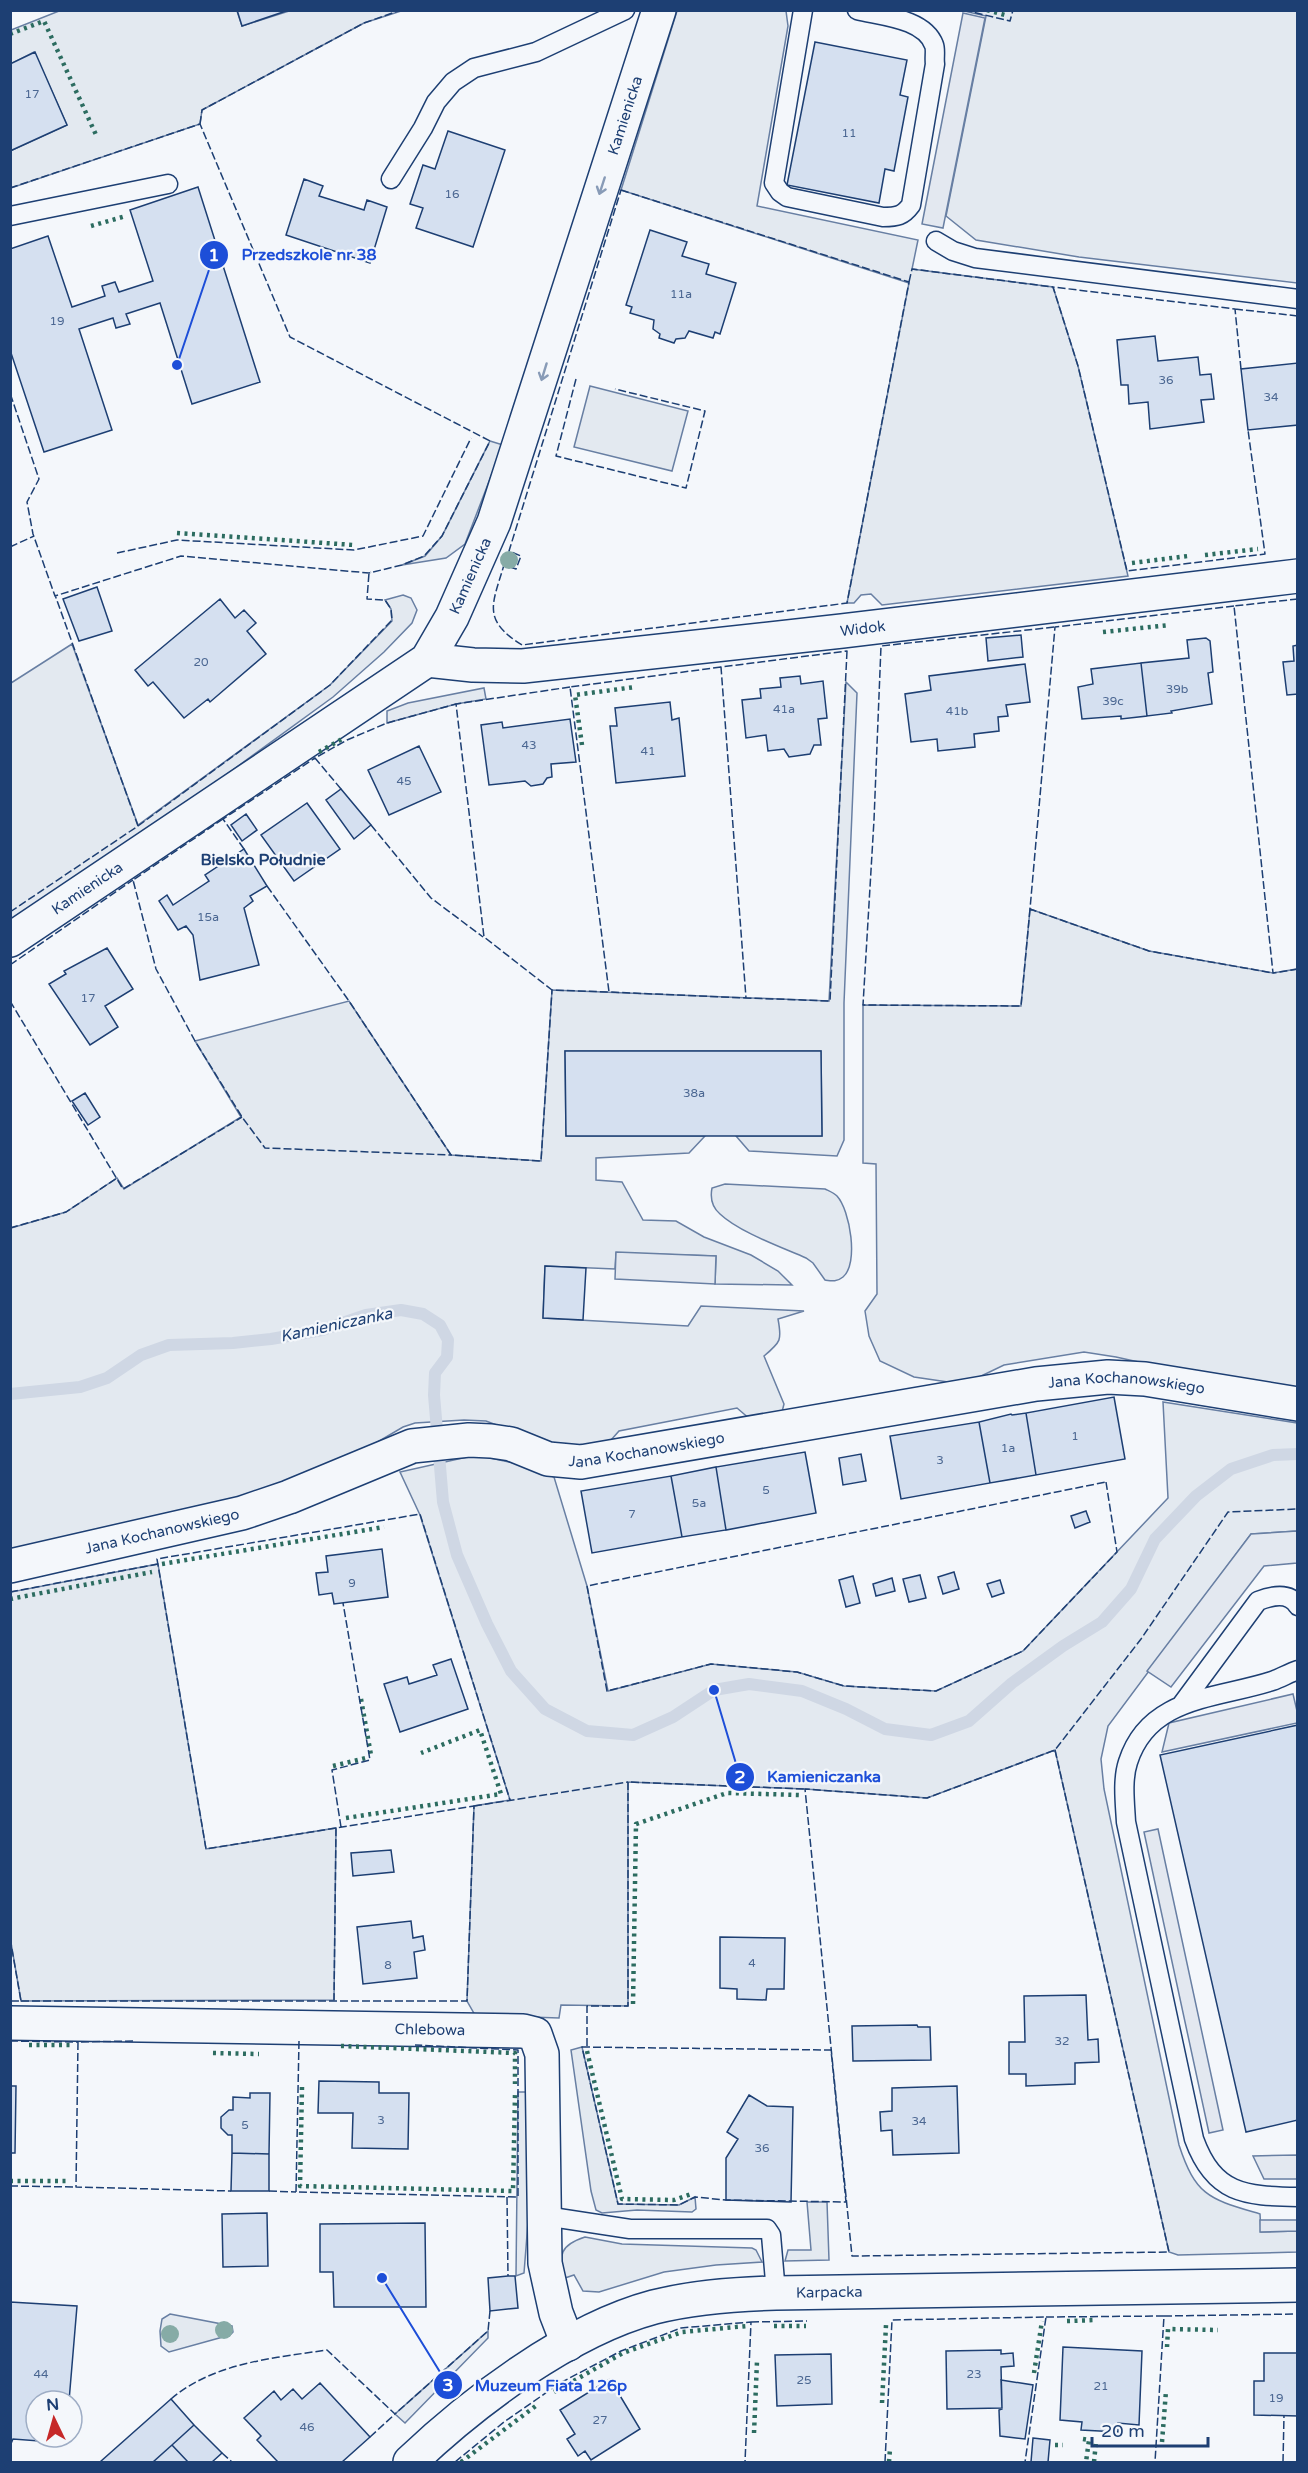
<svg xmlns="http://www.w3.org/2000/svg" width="1308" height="2473" viewBox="0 0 1308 2473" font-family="'Varela Round',sans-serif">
<rect width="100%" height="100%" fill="#f4f7fb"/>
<path fill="#e3e9f0" stroke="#687fa3" stroke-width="1.5" d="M59 11H237L242 26 289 11H401L364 23 202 110 200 124 11 188 10 151 67 125 34 52 11 64V30Z
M677 11H786L788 26 757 206 918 240 912 269 1053 287 1078 366 1128 576 882 605 871 594 861 595 854 603H847L909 283 621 190Z
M964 11H1297V283L1079 257 976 240 946 216 986 16Z
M590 386 688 411 672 471 574 447Z
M490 441 503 445 465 544 446 558 402 565 425 556 442 536Z
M403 595 411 598 417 610 412 623 384 652 333 697 142 836 11 924V683L72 644 138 825 330 685 392 621 391 609 385 600Z
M846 682 857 693 844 1003V1140L837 1156 749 1151 736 1136H822L821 1051H565L566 1136H705L689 1153 596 1158V1180L622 1182 643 1220 676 1221 704 1237 751 1255 778 1271 792 1285 715 1284 716 1256 616 1253 615 1269 545 1266 543 1318 688 1326 701 1306 804 1311 778 1319C782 1340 781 1342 764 1356L784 1404 782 1412 751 1420 737 1408 619 1431 604 1448 566 1451 486 1421 464 1420 415 1423 403 1427 342 1463 285 1488 11 1553V1228L66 1212 117 1178 124 1189 241 1117 195 1041 349 1001 451 1155 541 1161 552 990 829 1001Z
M484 688 486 699 456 704 387 723V711L408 703Z
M1030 909 1149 951 1273 973 1297 969V1393L1206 1377 1116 1357 1084 1352 1004 1365 975 1379 948 1382 914 1377 880 1361 869 1336 865 1311 877 1294 876 1164 863 1163V1005L1021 1006Z
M725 1184 825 1189C829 1191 834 1193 837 1196 850 1210 859 1264 843 1277 837 1282 832 1281 825 1280L813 1263 806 1258C781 1247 739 1232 720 1214 712 1207 710 1198 712 1188Z
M1163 1402 1297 1423V1531L1251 1534 1108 1726 1101 1759 1104 1789 1179 2145C1196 2197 1210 2199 1260 2214L1261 2232 1297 2231V2252L1178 2255 1169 2252 1055 1750 927 1798 805 1789 628 1782V2006L561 2005 559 2018 475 2015 467 2001 474 1806 510 1800 420 1515 400 1472 476 1455 519 1464 554 1477 587 1586 608 1691 711 1664 797 1672 844 1686 936 1691 1023 1651 1168 1498Z
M158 1564 206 1849 336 1828 334 2000 21 2001 10 1937 11 1592Z
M582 2047 618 2204 679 2205 695 2197 696 2209 692 2212 637 2210 602 2213 596 2210 591 2191 571 2050Z
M518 2092H527L528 2222 524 2273 516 2276Z
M807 2202H827L829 2260 785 2261 788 2250H811Z
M585 2237 622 2244 752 2248 756 2250 762 2262 716 2265 664 2272 599 2292 583 2291 574 2275 565 2278C558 2255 560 2245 585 2237Z
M170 2314 232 2326 233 2332 230 2335 169 2352 161 2346 160 2331 162 2319Z
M488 2331V2338L405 2423 395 2414Z"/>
<path fill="#e3e8f0" stroke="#687fa3" stroke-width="1.5" d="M963 13 985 18 943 228 922 224Z
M616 1252 716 1256 715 1284 615 1279Z
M1297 1531V1563L1264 1566 1171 1687 1147 1671 1251 1534Z
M1293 1694 1297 1711V1723L1162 1752 1169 1723Z
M1158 1829 1223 2130 1209 2133 1144 1832Z
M1297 2155V2179H1264L1253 2156Z
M1260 2220H1297V2231L1260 2232Z"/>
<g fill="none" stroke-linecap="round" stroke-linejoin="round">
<path stroke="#cfd7e4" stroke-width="12" d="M10 1394 80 1387 107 1378 141 1355 169 1345 233 1343 271 1339 322 1330 366 1315 401 1310 423 1314 440 1325 448 1340 447 1357 435 1373 434 1395 443 1502 457 1555 487 1624 511 1671 545 1709 587 1731 633 1735 673 1717 714 1690 749 1684 802 1691 846 1709 885 1729 931 1735 969 1721 1012 1683 1063 1646 1102 1622 1131 1589 1155 1539 1196 1496 1231 1469 1273 1455 1298 1454"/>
</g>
<path fill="#d5e0f0" stroke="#1d3f73" stroke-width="1.5" d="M237 10H289L242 26Z
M815 42 907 60 900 95 908 97 894 171 885 169 879 203 787 185Z
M35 52 67 125 10 151V64Z
M448 131 505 150 473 247 416 228 423 208 410 204 423 165 435 169Z
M304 179 323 186 319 196 364 210 367 200 387 207 370 263 286 235Z
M198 187 260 382 192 404 160 303 126 314 130 324 116 328 113 318 79 329 112 430 44 452 10 350V249L48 236 72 307 105 296 102 286 115 282 119 292 153 281 130 210Z
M650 230 687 242 682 256 709 264 706 274 736 283 720 334 715 332 713 338 689 331 685 338 676 339 674 343 659 338 660 334 653 329 654 320 630 313 632 307 626 305Z
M1155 336 1158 361 1198 357 1200 375 1211 374 1214 399 1201 400 1204 422 1150 429 1148 402 1129 404 1128 385H1121L1117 340Z
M1298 363V425L1248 430 1241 369Z
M97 587 112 631 79 641 63 599Z
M220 599 235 618 244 610 256 623 247 631 266 654 210 702 208 699 184 718 153 682 148 686 135 670Z
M1021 635 1023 657 988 661 986 638Z
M1206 638 1210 641 1213 672 1208 673 1212 704 1171 711 1172 713 1147 716 1141 663 1189 658 1187 640Z
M1298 645V694L1287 695 1283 662 1294 661 1293 646Z
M1141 663 1147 716 1121 719V716L1082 719 1078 687 1093 684 1091 669Z
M1025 664 1030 702 1006 705 1008 716 998 717 999 731 974 734 975 747 938 751 937 739 911 742 905 694 931 690 929 676Z
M800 676 801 684 823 681 827 718 818 719 821 745H814L810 754 789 757 784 749 768 751 766 735 746 738 742 700 761 698 760 689 781 687 780 678Z
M670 702 672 720 679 718 685 776 616 783 610 726H617L615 708Z
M570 719 576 762 551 764 552 777 547 778 543 784 531 786 525 781 489 785 481 725 502 722 503 728Z
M419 746 441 792 389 815 368 770Z
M341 789 371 825 354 839 326 800Z
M307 803 340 849 294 881 261 835Z
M246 814 257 830 242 841 231 825Z
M244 849 267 886 250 896 253 901 244 908 259 965 200 980 193 935 186 926 178 930 159 901 167 895 173 905 209 881 205 875Z
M107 948 133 989 105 1006 118 1027 90 1045 49 984 66 974 64 971Z
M565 1051H821L822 1136H566Z
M85 1093 100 1117 88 1125 72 1101Z
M545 1266 586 1268 583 1320 543 1318Z
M1114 1397 1125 1459 1036 1475 1026 1413Z
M1026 1413 1036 1475 990 1483 979 1422 1011 1414 1012 1415Z
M979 1422 990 1483 901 1499 890 1436Z
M805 1452 816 1513 726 1530 716 1467Z
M861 1454 866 1481 843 1485 839 1458Z
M716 1467 726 1530 682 1537 671 1476Z
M671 1476 682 1537 592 1553 581 1491Z
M1086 1511 1090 1522 1075 1528 1071 1516Z
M382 1549 388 1597 334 1604 332 1593 319 1595 316 1573 328 1572 326 1556Z
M954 1572 959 1589 943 1594 938 1577Z
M920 1575 926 1598 909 1602 903 1579Z
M853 1576 860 1603 846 1607 839 1580Z
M892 1578 895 1591 876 1596 873 1584Z
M1000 1580 1004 1593 992 1597 987 1584Z
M451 1659 468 1709 400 1732 384 1684 407 1677 409 1684 437 1675 433 1665Z
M1298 1725V2120L1246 2132 1160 1755Z
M391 1850 394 1872 353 1876 351 1853Z
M411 1921 413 1938 423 1936 425 1950 414 1952 417 1978 363 1984 357 1927Z
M720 1937 785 1938 784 1989H767L766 2000 737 1999V1989L720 1988Z
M1086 1995 1088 2040 1098 2039 1099 2062 1075 2063V2084L1026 2086V2074H1009V2042H1025L1024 1996Z
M917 2025 918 2027H930L931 2060 853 2061 852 2026Z
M319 2081 379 2082V2093H409L408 2149 352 2148 353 2113H318Z
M10 2086H16L15 2153H10Z
M957 2086 959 2153 893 2155 892 2130 881 2131 880 2112 892 2111V2088Z
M250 2093H270L269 2154 232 2153V2135H228L221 2128V2117L229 2110H233V2097L250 2098Z
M749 2095 767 2106 793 2107 791 2202 726 2200V2158L738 2139 727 2132Z
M232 2153 269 2154V2191H231Z
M267 2213 268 2266 223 2267 222 2214Z
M425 2223 426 2307H334L333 2272H320V2224Z
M508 2276H515L518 2308 490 2311 488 2278Z
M10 2302 77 2306 69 2401H36V2437H66V2443L13 2439 10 2446Z
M1063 2347 1142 2351 1139 2425 1118 2423V2432L1081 2430 1082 2422 1060 2420Z
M1001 2350V2354L1013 2353 1014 2366 1001 2367 1002 2408 947 2409 946 2351Z
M1264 2353H1298V2416L1254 2415V2381H1264Z
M831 2354 832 2404 777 2406 775 2355Z
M610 2379 640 2429 591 2460 585 2451 578 2456 567 2439 575 2434 560 2410Z
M1001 2380 1033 2385 1025 2439 1000 2436 999 2410 1002 2409Z
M320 2383 370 2437 342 2462H278L257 2440 261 2436 244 2418 274 2391 281 2400 293 2389 302 2399Z
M171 2399 194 2425 172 2445 153 2462H100Z
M194 2425 222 2453 212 2462H188L172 2445Z
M1033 2438 1050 2440 1048 2462H1031Z
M172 2445 188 2462H153Z"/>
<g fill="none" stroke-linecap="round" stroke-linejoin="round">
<g stroke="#1d3f73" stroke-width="21">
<path id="lane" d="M803 10 774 183 780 192 787 197 883 217C897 217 903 216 911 205L935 64C934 58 936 50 934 45 924 18 880 16 857 10
M391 179 423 128 436 102 453 82 474 68 536 52 625 10
M10 216 168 184
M936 241 953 251 975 258 1298 299
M1298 1670C1289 1673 1281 1678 1272 1681 1217 1699 1149 1696 1128 1762 1122 1780 1125 1803 1126 1822L1194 2139C1214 2194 1244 2196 1298 2197
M1182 1704 1258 1601C1271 1596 1289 1591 1298 1606
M545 2216 630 2229H767L771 2235 776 2293"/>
</g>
<g stroke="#1d3f73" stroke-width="36">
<g id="street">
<path id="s1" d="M427 660 473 665 523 666 842 631 1298 576"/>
<path id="s2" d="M10 940 427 660 452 617 494 522 659 10"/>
<path id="s3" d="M10 1566 242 1513 289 1497 412 1446 469 1440 491 1441 511 1444 548 1459 581 1462 1036 1384 1108 1377 1145 1379 1298 1404"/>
<path id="s4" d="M10 2023 523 2031 535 2034 542 2054 545 2263 556 2313 568 2344"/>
</g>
</g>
<g stroke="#1d3f73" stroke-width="36">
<g id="secondary">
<path id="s5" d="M410 2462C473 2402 568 2330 654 2307 694 2297 735 2294 776 2293L1298 2285"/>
</g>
</g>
<use href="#lane" stroke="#f4f7fb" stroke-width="18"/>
<use href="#street" stroke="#f4f7fb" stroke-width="33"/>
<use href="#secondary" stroke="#f4f7fb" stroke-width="33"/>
<path stroke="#2c6c60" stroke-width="4.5" stroke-dasharray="3 4.5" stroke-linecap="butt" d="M987 10 1005 15
M10 34 44 21 97 137
M91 226 126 216
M177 533 354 545
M1205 555 1258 549
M1132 563 1188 556
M1103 632 1170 625
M582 745 575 695 635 687
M319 752 342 739
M162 1564 384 1527
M10 1599 152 1572
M361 1699 371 1755
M333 1766 366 1758
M346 1818 501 1794 480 1730 421 1753
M633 2004 636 1824 727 1793 799 1795
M29 2045H74
M341 2046 515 2053V2084
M587 2051 622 2199 674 2200 691 2194
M213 2053 259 2054
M302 2087 300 2186 513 2191 515 2094
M10 2181H70
M1067 2321 1096 2320
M774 2326H806
M1167 2347 1168 2329 1218 2330
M1034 2373 1042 2321
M554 2392 623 2353 682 2332 747 2326
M882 2403 886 2325
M754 2433 757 2361
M1083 2439 1089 2440 1086 2462
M1162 2442 1166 2391
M1055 2445H1063
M461 2462 537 2405
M889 2462 890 2449
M1094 2462 1096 2442"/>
<path stroke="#1d3f73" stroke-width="1.5" stroke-dasharray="8 3" stroke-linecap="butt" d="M964 10 1010 21 1013 10
M200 124 202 110 364 23 401 10
M10 188 200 124 290 337 490 441 442 536 424 556 402 565 369 573 181 556 55 596 33 534 27 502 39 479 10 393
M621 190 909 282 847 603 522 645C482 620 492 605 504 565L516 569 521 556 509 551Z
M909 282 912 269 1053 287
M1235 309 1298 316
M1241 369 1235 309 1053 287 1078 366 1127 571 1265 554 1248 430
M576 379 556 456 686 488 705 411 615 389
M10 547 34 536
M117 553 177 540 354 550 423 536 471 438
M1298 599 1234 606 1273 973 1298 969
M1234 606 1055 627 1030 909 1149 951 1273 973
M847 651 830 1001 746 998 721 667Z
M721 667 570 687 609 992 746 998
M570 687 456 704 484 937 552 990 609 992
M341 789 315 758 347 740 387 723 456 704
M223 819 133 880 156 969 195 1041 242 1117 265 1148 451 1155
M371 825 431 898 483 937
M138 826 330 685 392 620 391 609 385 600 367 599 369 573 371 572
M244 849 223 819 315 758
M267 886 349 1001 451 1155 541 1161 552 990
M1030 909 1021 1006 863 1005 874 820 881 646 1055 627
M10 912 138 826 55 595
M10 965 133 880
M10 1001 123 1189 242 1117
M10 1228 66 1212 117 1178
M1106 1482 1117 1552 1023 1651 936 1691 844 1686 797 1672 711 1664 607 1691 587 1586Z
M10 1592 158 1564
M1055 1750 1169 2252 852 2256 805 1789 927 1798 1055 1750 1141 1639 1228 1512 1298 1509
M474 1806 628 1782
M341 1827 332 1770 370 1760 343 1603
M336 1828 206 1849 157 1559 420 1514 510 1800
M10 1938 21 2001H10
M21 2001H467L474 1806 336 1828 334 2000
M10 2041 78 2042
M133 2041 78 2042 76 2187 231 2191
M299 2041 296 2192 518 2197V2050L415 2045
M587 2046V2006H628V1782L805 1789
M582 2047 831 2050 846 2202 726 2200 695 2197 679 2205 618 2204Z
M10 2186 76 2187
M269 2191 296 2192
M507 2197 508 2276
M1164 2316 1298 2314
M1046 2317 1164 2316 1155 2462
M751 2322 807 2321
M171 2399C213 2363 273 2358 327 2350L395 2414 488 2331 490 2311
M370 2437 395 2414
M222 2453 232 2462
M455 2462 504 2422 560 2383 621 2351 681 2328 751 2322 745 2462
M885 2462 892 2320 1046 2317 1025 2462
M1283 2462 1284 2415"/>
</g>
<g fill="#86aba6">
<circle cx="509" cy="560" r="9"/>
<circle cx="224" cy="2330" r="9"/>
<circle cx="170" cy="2334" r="9"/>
</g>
<defs><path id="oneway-shaft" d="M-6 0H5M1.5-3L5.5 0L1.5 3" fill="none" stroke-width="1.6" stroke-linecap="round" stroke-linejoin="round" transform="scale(1.5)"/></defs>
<g stroke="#889bb7">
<use href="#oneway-shaft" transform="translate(602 186) rotate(108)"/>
<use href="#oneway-shaft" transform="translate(544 372) rotate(107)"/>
</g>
<g text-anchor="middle" stroke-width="4.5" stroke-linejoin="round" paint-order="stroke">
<g font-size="12" fill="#4b6792">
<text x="32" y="98">17</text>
<text x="849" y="137">11</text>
<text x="452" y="198">16</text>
<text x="681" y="298">11a</text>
<text x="57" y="325">19</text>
<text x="1166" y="384">36</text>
<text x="1271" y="401">34</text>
<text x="201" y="666">20</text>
<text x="1177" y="693">39b</text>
<text x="1113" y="705">39c</text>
<text x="784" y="713">41a</text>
<text x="957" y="715">41b</text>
<text x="529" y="749">43</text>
<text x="648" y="755">41</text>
<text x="404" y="785">45</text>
<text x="208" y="921">15a</text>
<text x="88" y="1002">17</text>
<text x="694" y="1097">38a</text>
<text x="1075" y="1440">1</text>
<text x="1008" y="1452">1a</text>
<text x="940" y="1464">3</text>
<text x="766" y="1494">5</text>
<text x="699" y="1507">5a</text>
<text x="632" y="1518">7</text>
<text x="352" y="1587">9</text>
<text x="752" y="1967">4</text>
<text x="388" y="1969">8</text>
<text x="1062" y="2045">32</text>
<text x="381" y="2124">3</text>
<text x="919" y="2125">34</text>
<text x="245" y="2129">5</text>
<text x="762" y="2152">36</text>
<text x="41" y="2378">44</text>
<text x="974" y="2378">23</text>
<text x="804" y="2384">25</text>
<text x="1101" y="2390">21</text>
<text x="1276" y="2402">19</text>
<text x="600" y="2424">27</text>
<text x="307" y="2431">46</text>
</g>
<g font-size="15" fill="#1d3f73" stroke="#f4f7fb">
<text dy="5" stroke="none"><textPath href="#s2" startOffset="1083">Kamienicka</textPath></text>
<text dy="5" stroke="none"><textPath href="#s2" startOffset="597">Kamienicka</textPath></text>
<text dy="5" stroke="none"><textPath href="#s1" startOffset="438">Widok</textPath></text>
<text dy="5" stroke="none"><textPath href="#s2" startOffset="93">Kamienicka</textPath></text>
<text dy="5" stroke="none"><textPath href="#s3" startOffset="1146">Jana Kochanowskiego</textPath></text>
<text dy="5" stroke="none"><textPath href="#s3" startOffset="660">Jana Kochanowskiego</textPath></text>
<text dy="5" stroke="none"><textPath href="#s3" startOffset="156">Jana Kochanowskiego</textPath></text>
<text dy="5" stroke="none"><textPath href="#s4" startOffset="420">Chlebowa</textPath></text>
<text dy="5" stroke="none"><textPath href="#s5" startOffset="468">Karpacka</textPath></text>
</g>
<g font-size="16" font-weight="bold" fill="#1d3f73" stroke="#f4f7fb">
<text x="263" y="865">Bielsko Południe</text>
</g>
<g font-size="16" font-style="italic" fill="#1d3f73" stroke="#f4f7fb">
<text transform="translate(336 1324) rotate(-12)" y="6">Kamieniczanka</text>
</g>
</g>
<path fill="none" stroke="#1d4ed8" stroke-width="2" d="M177 365L214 255M714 1690L740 1777M382 2278L448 2385"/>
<g fill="#1d4ed8" stroke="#f4f7fb" stroke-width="2">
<circle cx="177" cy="365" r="6"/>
<circle cx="714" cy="1690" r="6"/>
<circle cx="382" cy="2278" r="6"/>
<circle cx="214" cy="255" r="15"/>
<circle cx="740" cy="1777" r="15"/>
<circle cx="448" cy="2385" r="15"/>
</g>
<g font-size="18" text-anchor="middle" font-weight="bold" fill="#fff">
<text x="214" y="261">1</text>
<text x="740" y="1783">2</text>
<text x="448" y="2391">3</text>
</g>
<g font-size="16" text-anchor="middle" font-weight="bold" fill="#1d4ed8" stroke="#f4f7fb" stroke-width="4.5" stroke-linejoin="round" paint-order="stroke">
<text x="309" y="260">Przedszkole nr 38</text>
<text x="824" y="1782">Kamieniczanka</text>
<text x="551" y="2391">Muzeum Fiata 126p</text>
</g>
<rect width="1308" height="2473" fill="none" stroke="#1d3f73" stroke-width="24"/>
<g transform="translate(54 2419) rotate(355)"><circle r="28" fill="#f4f7fb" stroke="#9eadc5" stroke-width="1.5"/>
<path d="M0-4.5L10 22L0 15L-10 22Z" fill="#c62828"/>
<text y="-9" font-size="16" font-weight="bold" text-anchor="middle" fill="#1d3f73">N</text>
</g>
<path d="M1092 2437v9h116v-9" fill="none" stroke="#1d3f73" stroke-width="3"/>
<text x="1101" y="2437" font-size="18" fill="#1d3f73" stroke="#f4f7fb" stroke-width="4.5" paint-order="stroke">20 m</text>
</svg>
